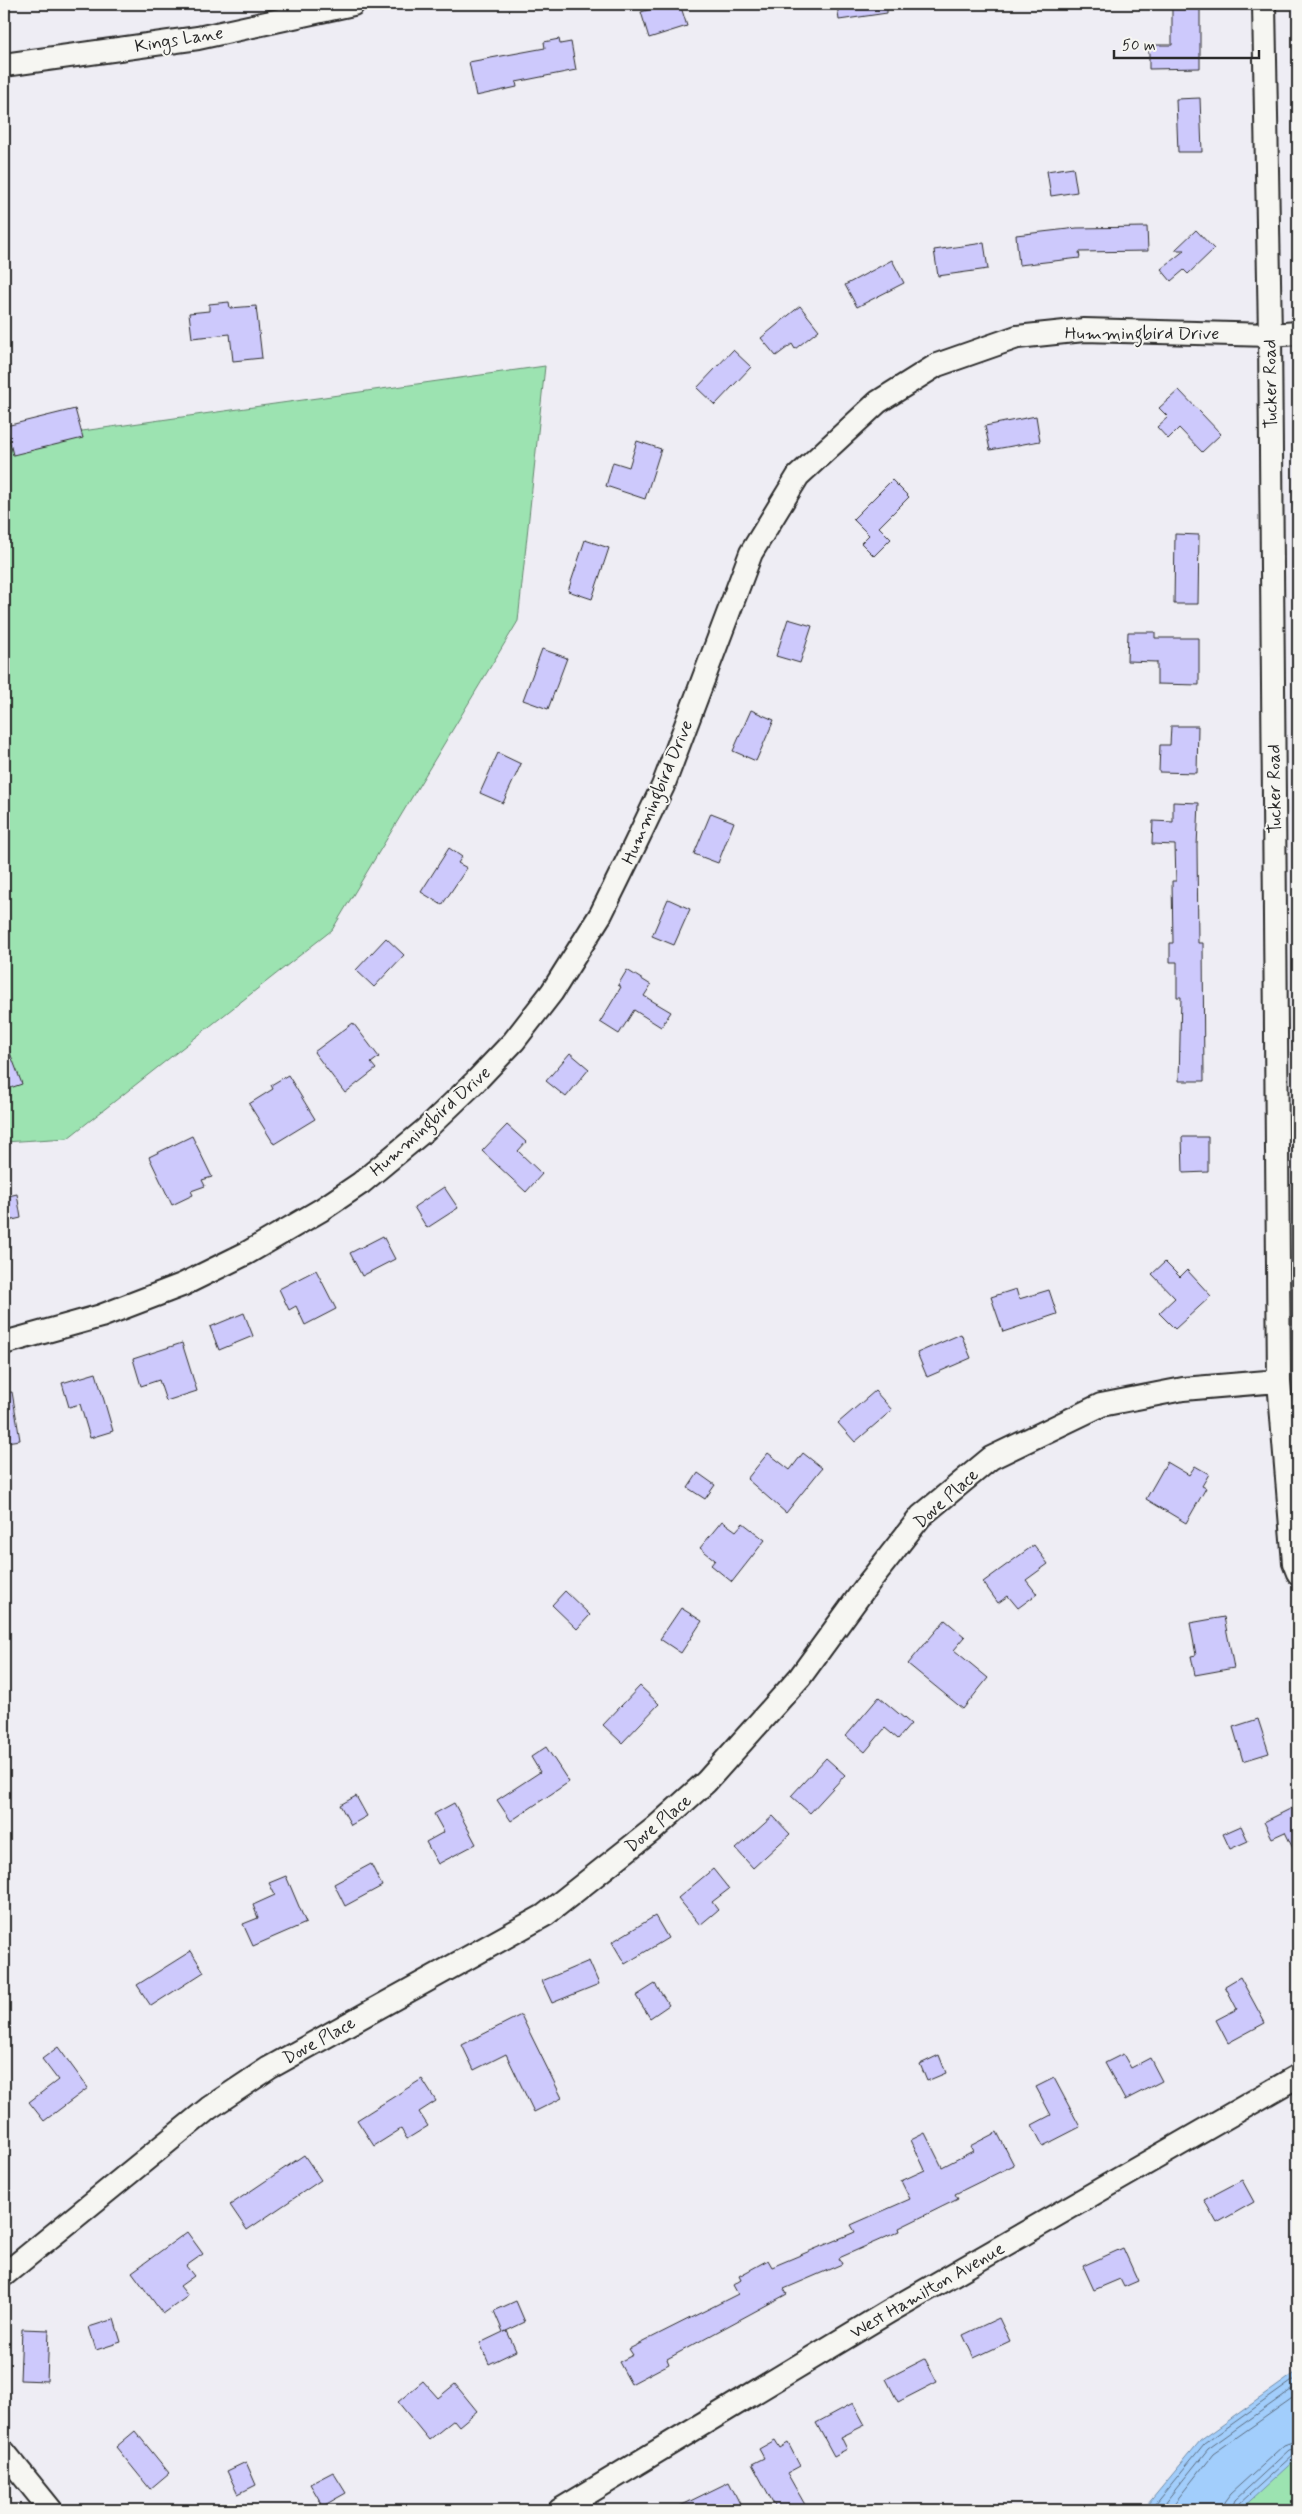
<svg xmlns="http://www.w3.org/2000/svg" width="1302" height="2514" viewBox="0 0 1302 2514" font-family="Mynerve,sans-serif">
<rect width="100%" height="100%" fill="#eeedf4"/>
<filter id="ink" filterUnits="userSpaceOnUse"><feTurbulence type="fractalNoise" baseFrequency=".02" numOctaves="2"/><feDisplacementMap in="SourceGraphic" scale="10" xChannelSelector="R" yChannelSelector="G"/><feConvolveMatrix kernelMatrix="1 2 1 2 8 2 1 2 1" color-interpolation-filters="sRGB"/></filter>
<g filter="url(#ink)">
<path fill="#9ce3b1" stroke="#64876e" d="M545 366 518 621 332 930 68 1138 4 1142V442Z
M1298 2445V2510H1223Z"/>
<path fill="#a2cefc" stroke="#728da8" d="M1298 2371V2457L1240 2510H1143L1200 2441Z"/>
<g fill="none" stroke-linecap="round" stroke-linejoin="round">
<path stroke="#5b6c7f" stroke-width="1" d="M1150 2510 1204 2444 1298 2377
M1159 2510 1208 2449 1298 2385
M1169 2510 1213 2454 1298 2394
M1223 2510 1224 2502 1230 2494 1284 2445 1298 2440
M1231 2510 1235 2500 1289 2450 1298 2448
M1237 2510 1239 2504 1293 2455 1298 2454"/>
</g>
<path fill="#cdc9fc" stroke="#2b2b2b" d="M668 4H680L687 26 649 38 641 12Z
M837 4H887V13L839 20Z
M1172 4H1200V68L1149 69V45H1172Z
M559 39 560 44 571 42 576 70 516 82 517 87 476 96 469 62 545 48 544 42Z
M1200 98 1202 152H1178L1176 99Z
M1073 167 1077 192 1051 196 1047 171Z
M1147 227 1148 251 1079 252 1080 258 1019 265 1016 235 1077 228Z
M1196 230 1214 249 1188 274 1184 270 1171 281 1161 269 1185 250H1175Z
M984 243 988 269 938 276 934 250Z
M892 260 904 283 857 307 845 285Z
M229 302 230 308 256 306 262 358 233 361 230 334 192 338 189 313 209 311V304Z
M800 306 819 330 795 349 792 344 776 356 761 338Z
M733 350 751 367 715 405 697 388Z
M1179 390 1221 434 1202 452 1179 428 1168 439 1157 427 1168 417 1159 408Z
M75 409 83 438 13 455 6 426Z
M1036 416 1040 441 990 450 985 426Z
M637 441 661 449 645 499 606 486 613 462 629 467Z
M892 480 909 497 879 527 891 539 874 556 861 543 869 535 853 519Z
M1175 534 1199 535 1198 604H1174Z
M585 540 609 548 592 599 568 591Z
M788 619 812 626 800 663 776 656Z
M1128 632H1155V638H1199V685L1157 684V662L1127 661Z
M542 649 567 658 548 709 523 700Z
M751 710 774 720 756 761 733 751Z
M1171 726H1198L1197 773 1159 772 1160 745H1170Z
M498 753 521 764 503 803 480 793Z
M1173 802 1199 803 1197 846 1198 943H1203L1204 1081H1179L1181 997H1177V962H1170V943H1173L1172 881H1176L1175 845 1152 844 1153 821 1173 822Z
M711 813 734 822 718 863 694 854Z
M449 848 462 857 458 863 467 868 442 905 421 892Z
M668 899 690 909 674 945 652 936Z
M386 938 404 955 374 987 356 970Z
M627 970 651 985 644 996 671 1012 661 1027 634 1010 619 1034 600 1022 621 987 618 985Z
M353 1023 379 1057 371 1063 376 1069 345 1093 314 1052Z
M5 1040 22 1084 4 1090V1041Z
M570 1053 589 1069 566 1097 546 1081Z
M288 1075 315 1119 274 1144 249 1104 273 1089 271 1085Z
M507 1125 526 1142 518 1151 542 1174 526 1192 482 1151Z
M192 1136 212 1177 202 1180 205 1186 191 1191 193 1195 172 1205 149 1157Z
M1182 1137H1208V1172L1183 1173Z
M444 1187 458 1208 427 1228 414 1207Z
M17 1194 21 1218 4 1222V1197Z
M383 1236 395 1259 362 1276 350 1253Z
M1165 1262 1180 1277 1187 1270 1211 1296 1175 1329 1159 1313 1175 1298 1152 1274Z
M316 1270 336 1309 305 1325 296 1306 289 1310 279 1289Z
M1016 1289 1019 1299 1049 1290 1057 1314 1003 1332 991 1297Z
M244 1313 253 1336 219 1350 210 1327Z
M961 1334 971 1358 927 1377 917 1353Z
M182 1343 197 1391 166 1401 159 1380 141 1386 133 1359Z
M96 1373 113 1431 90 1438 80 1404 69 1407 62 1383Z
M875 1391 892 1410 855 1442 838 1423Z
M12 1392 20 1440 6 1442 4 1432V1393Z
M768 1453 790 1470 803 1453 822 1468 786 1513 747 1479Z
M1167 1462 1189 1475 1195 1466 1209 1474 1202 1486 1206 1488 1186 1523 1146 1499Z
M698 1473 715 1485 705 1499 688 1488Z
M722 1521 736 1531 743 1523 765 1540 732 1582 711 1565 715 1560 700 1548Z
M1034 1545 1048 1564 1026 1580 1037 1594 1018 1608 1008 1596 998 1603 983 1582Z
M565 1591 590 1615 577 1629 552 1605Z
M681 1608 702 1621 681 1653 660 1639Z
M1224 1617 1234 1668 1195 1675 1191 1656 1196 1655 1190 1623Z
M945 1620 965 1637 954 1650 988 1678 963 1709 908 1664Z
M640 1686 659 1704 622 1743 603 1725Z
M879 1697 911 1724 898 1739 885 1728 865 1752 846 1736Z
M1258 1719 1269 1753 1243 1761 1233 1727Z
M546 1747 569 1782 511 1821 497 1800 540 1772 531 1757Z
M826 1758 845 1775 810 1813 791 1796Z
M356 1796 367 1816 351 1825 340 1805Z
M454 1803 476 1844 438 1864 426 1842 444 1832 434 1814Z
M1298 1805V1859L1285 1832 1272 1838 1264 1822Z
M773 1816 790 1834 753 1868 736 1849Z
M1241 1826 1248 1841 1230 1849 1223 1834Z
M371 1864 382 1886 345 1906 334 1884Z
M713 1869 729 1889 712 1902 718 1910 700 1925 678 1898Z
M286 1876 306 1923 253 1946 243 1924 258 1918 253 1905 275 1895 269 1883Z
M655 1916 668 1938 625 1964 612 1942Z
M191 1951 204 1972 151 2006 137 1985Z
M589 1961 599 1984 552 2003 542 1981Z
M1240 1977 1265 2023 1228 2043 1216 2020 1237 2009 1225 1986Z
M655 1984 669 2005 650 2018 636 1996Z
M521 2015 562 2098 534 2112 506 2054 474 2070 462 2045Z
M58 2047 88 2088 44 2121 29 2102 58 2080 42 2059Z
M1123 2054 1131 2068 1150 2058 1162 2081 1125 2100 1105 2063Z
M939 2055 946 2073 927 2081 920 2064Z
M1054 2078 1080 2127 1043 2146 1032 2125 1051 2115 1036 2087Z
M422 2079 436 2101 419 2112 428 2126 407 2139 401 2129 374 2146 357 2120Z
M997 2132 1014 2165 955 2194 958 2199 899 2228 900 2231 839 2258 842 2264 784 2289 787 2294 667 2359 669 2364 631 2384 619 2362 633 2355 629 2349 738 2294 733 2285 741 2280 739 2276 768 2260 772 2267 855 2232 851 2225 910 2199 901 2181 925 2170 911 2140 925 2133 942 2167 973 2151 970 2146Z
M304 2155 321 2180 247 2230 230 2205Z
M1242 2180 1254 2202 1217 2223 1204 2200Z
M187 2232 203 2254 186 2266 194 2276 180 2286 188 2296 163 2314 132 2272Z
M1123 2248 1138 2281 1124 2287 1120 2279 1094 2290 1083 2266Z
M516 2301 525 2322 504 2332 507 2331 516 2351 489 2364 480 2343 503 2332 494 2311Z
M999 2318 1010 2341 974 2358 963 2335Z
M114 2319 121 2342 96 2350 89 2327Z
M22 2329 49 2330 47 2381 20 2380Z
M925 2359 937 2382 898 2402 886 2379Z
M423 2381 438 2398 455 2384 477 2411 459 2426 454 2420 429 2440 398 2402Z
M853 2403 865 2425 841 2437 847 2449 834 2456 816 2423Z
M135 2431 169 2473 150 2489 116 2447Z
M775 2440 780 2448 788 2443 800 2466 787 2473 808 2510H777L752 2464 764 2458 759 2449Z
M246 2462 256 2485 238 2494 227 2471Z
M333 2472 346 2493 323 2506 310 2484Z
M729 2482 743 2510H672Z"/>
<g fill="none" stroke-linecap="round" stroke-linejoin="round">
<g stroke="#2b2b2b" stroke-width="26">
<path id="minor" d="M1264 4 1270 335 1279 1381 1294 1563 1298 1573
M4 65 198 38 353 4
M4 1343 101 1316 182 1285 247 1253 321 1210 361 1183 425 1130 476 1081 514 1041 552 992 601 914 630 855 663 786 751 553 798 476 878 402 937 365 1017 337 1084 330 1270 335 1298 333
M4 2275 209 2108 269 2068 545 1915 655 1828 706 1782 800 1677 870 1581 921 1516 991 1458 1101 1405 1183 1389 1279 1381
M4 2452 51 2510
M560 2510 888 2312 1298 2076"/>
</g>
<use href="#minor" stroke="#f6f6f2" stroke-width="22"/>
</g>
</g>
<g text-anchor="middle" stroke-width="4" stroke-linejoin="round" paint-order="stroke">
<g font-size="18" fill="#2b2b2b" stroke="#f6f6f2">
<text transform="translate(179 39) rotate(-9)" y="6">Kings Lane</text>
<text x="1142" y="339">Hummingbird Drive</text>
<text transform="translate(1270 384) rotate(-91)" y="6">Tucker Road</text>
<text transform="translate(1274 789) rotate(-91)" y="6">Tucker Road</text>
<text transform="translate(657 792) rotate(-67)" y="6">Hummingbird Drive</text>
<text transform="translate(430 1121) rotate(-42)" y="6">Hummingbird Drive</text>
<text transform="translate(946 1498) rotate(-42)" y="6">Dove Place</text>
<text transform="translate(658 1823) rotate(-40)" y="6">Dove Place</text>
<text transform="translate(319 2040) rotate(-29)" y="6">Dove Place</text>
<text transform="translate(927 2290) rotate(-30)" y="6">West Hamilton Avenue</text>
</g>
</g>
<rect width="1302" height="2514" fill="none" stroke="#f6f6f2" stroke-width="20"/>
<rect x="10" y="10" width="1282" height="2494" fill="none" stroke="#2b2b2b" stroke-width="2" filter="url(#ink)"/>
<path d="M1114 50v8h145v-8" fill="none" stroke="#2b2b2b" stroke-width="2.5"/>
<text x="1122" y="50" font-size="15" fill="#2b2b2b" stroke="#f6f6f2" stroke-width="4" paint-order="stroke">50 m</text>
</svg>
